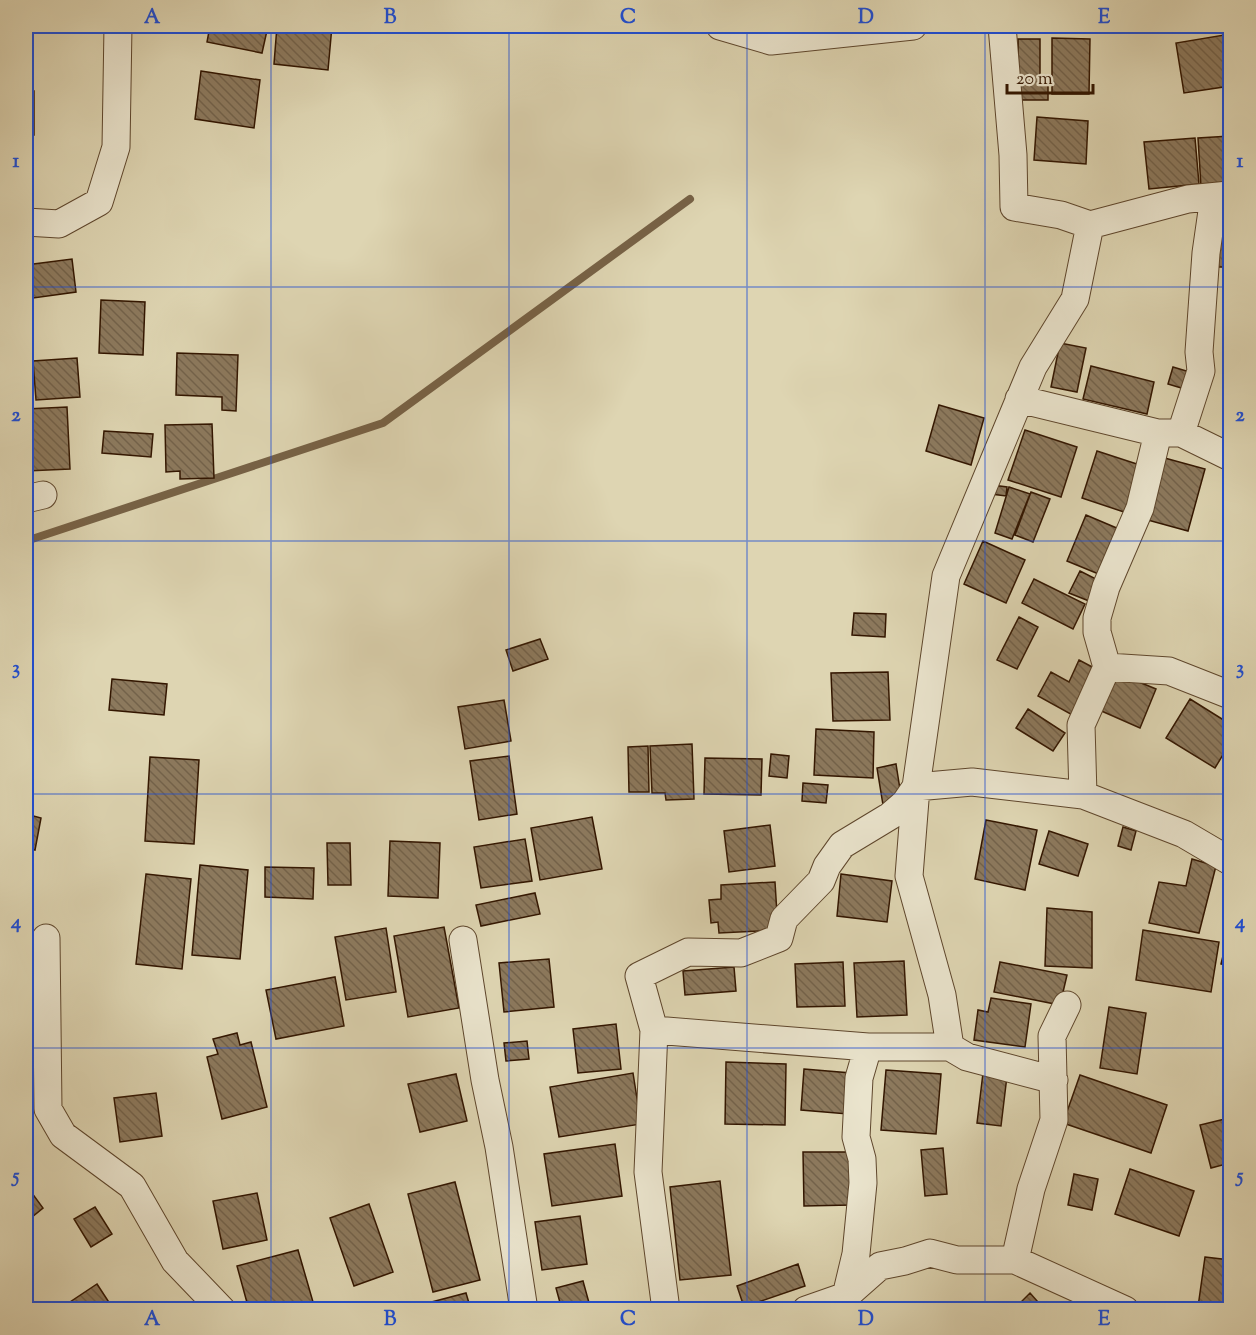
<svg xmlns="http://www.w3.org/2000/svg" width="1256" height="1335" viewBox="0 0 1256 1335" font-family="'Sorts Mill Goudy',serif">
<defs>
<pattern id="building-back-hatch" width="6" height="6" patternUnits="userSpaceOnUse" patternTransform="scale(1.5)"><rect width="6" height="6" fill="#8c795d"/><path d="M-1 5l2 2M0 0l6 6M5-1l2 2" fill="none" stroke="#73624a"/></pattern>
</defs>
<rect width="100%" height="100%" fill="#ded5b2"/>
<filter id="stains"><feTurbulence type="fractalNoise" baseFrequency=".00333" numOctaves="4"/><feColorMatrix values="0 0 0 0 .2 0 0 0 0 .09 0 0 0 0 .02 0 0 0 .5 -.17"/></filter>
<radialGradient id="worn" r=".72"><stop offset=".6" stop-color="#630" stop-opacity="0"/><stop offset="1" stop-color="#630" stop-opacity=".3"/></radialGradient>
<g fill="none" stroke-linecap="round" stroke-linejoin="round">
<path stroke="#776246" stroke-width="8" d="M26 541 383 423 690 199"/>
</g>
<path fill="url(#building-back-hatch)" stroke="#331600" stroke-width="1.5" d="M210 26H268L262 53 207 42Z
M277 26H332L328 70 274 64Z
M1224 35 1230 86 1184 93 1176 43Z
M1052 38 1090 39 1089 94H1052Z
M1018 39H1040V77H1048V100H1019Z
M201 71 260 80 254 128 195 119Z
M26 91H34V135H26Z
M1037 117 1088 121 1086 164 1034 160Z
M1230 136V185L1201 187 1198 138Z
M1195 138 1199 184 1149 189 1144 142Z
M1220 210 1230 211V267H1216Z
M72 259 76 292 26 299V265Z
M101 300 145 302 143 355 99 353Z
M1060 343 1086 348 1077 392 1051 387Z
M177 353 238 355 236 411 222 410V397L176 395Z
M77 358 80 397 36 400 33 361Z
M1091 366 1154 382 1147 414 1083 399Z
M1173 367 1193 373 1188 390 1168 384Z
M939 405 984 418 971 465 926 451Z
M67 407 70 469 26 471V409Z
M212 424 214 478 180 479V471L166 472 165 425Z
M1025 430 1077 447 1061 497 1008 480Z
M104 431 153 434 151 457 102 453Z
M1097 451 1143 466 1127 513 1082 498Z
M1161 457 1205 469 1188 531 1144 519Z
M992 485 1007 487 1006 496 991 494Z
M1009 487 1030 494 1012 539 995 533Z
M1031 492 1050 499 1033 542 1015 535Z
M1086 515 1119 529 1101 575 1067 561Z
M983 541 1025 560 1006 603 964 584Z
M1080 571 1098 580 1089 601 1069 593Z
M1034 579 1085 604 1073 629 1022 603Z
M854 613 886 614 885 637 852 635Z
M1019 617 1038 627 1017 669 997 660Z
M540 639 548 659 513 671 506 650Z
M1079 660 1100 671 1076 717 1038 696 1051 672 1069 682Z
M1112 671 1156 689 1140 728 1097 709Z
M888 672 890 720 833 721 831 673Z
M112 679 167 684 164 715 109 710Z
M1190 699 1230 724V743L1215 768 1166 738Z
M504 700 511 741 465 749 458 707Z
M1028 709 1065 733 1053 751 1016 728Z
M816 729 874 732 873 778 814 775Z
M692 744 694 799 666 800 665 793H652L650 746Z
M648 746 649 792H629L628 747Z
M771 754 789 756 787 778 769 776Z
M509 756 517 814 479 820 470 761Z
M150 757 199 760 194 844 145 841Z
M705 758 762 759 761 795 704 794Z
M896 764 902 802 883 805 877 768Z
M803 783 828 785 826 803 802 801Z
M26 814 41 818 35 850 26 848Z
M592 817 602 869 540 880 531 828Z
M986 820 1037 830 1025 890 975 879Z
M770 825 775 866 729 872 724 831Z
M1123 827 1136 831 1131 850 1118 846Z
M1049 831 1088 844 1078 876 1039 864Z
M525 839 532 881 481 888 474 847Z
M390 841 440 843 438 898 388 896Z
M327 843H350L351 885H328Z
M1192 859 1216 866 1199 933 1149 923 1159 882 1186 886Z
M200 865 248 870 240 959 192 955Z
M265 867 314 868 313 899 265 897Z
M146 874 191 879 182 969 136 964Z
M841 874 892 881 887 922 837 916Z
M775 882 778 930 719 933 718 922 711 923 709 900 721 899V885Z
M535 893 540 914 481 926 476 905Z
M1047 908 1092 912V968L1045 966Z
M444 927 459 1008 408 1017 394 936Z
M386 928 396 992 346 1000 335 937Z
M1143 930 1219 942 1211 992 1136 980Z
M1227 940 1230 941V966L1221 964Z
M549 959 554 1007 504 1012 499 963Z
M904 961 907 1015 857 1017 854 963Z
M843 962 845 1006 797 1007 795 964Z
M1000 962 1067 975 1060 1005 994 992Z
M734 967 736 991 685 995 683 971Z
M335 977 344 1026 276 1039 266 990Z
M991 998 1031 1004 1025 1047 974 1040 978 1010 988 1012Z
M1109 1007 1146 1013 1137 1074 1100 1068Z
M616 1024 621 1069 578 1073 573 1029Z
M237 1033 240 1045 251 1042 267 1107 222 1119 207 1057 218 1054 213 1039Z
M527 1041 529 1059 506 1061 504 1043Z
M726 1062 786 1064 785 1125 725 1124Z
M804 1069 851 1073 848 1114 801 1110Z
M886 1070 941 1074 936 1134 881 1130Z
M633 1073 641 1124 559 1137 550 1087Z
M983 1073 1007 1076 1001 1126 977 1123Z
M456 1074 467 1121 420 1132 408 1084Z
M1080 1075 1167 1105 1151 1153 1063 1123Z
M156 1093 162 1136 120 1142 114 1098Z
M1225 1119 1230 1141V1163L1211 1168 1200 1125Z
M615 1144 622 1196 552 1206 544 1154Z
M943 1148 947 1194 925 1196 921 1150Z
M803 1152H851V1205L804 1206Z
M1130 1169 1194 1191 1179 1236 1115 1214Z
M1074 1174 1098 1179 1092 1210 1068 1205Z
M720 1181 731 1275 680 1280 670 1187Z
M455 1182 480 1280 433 1292 408 1194Z
M26 1185 43 1208 26 1222Z
M1223 1191H1230V1210L1225 1211Z
M257 1193 267 1240 223 1249 213 1201Z
M369 1204 393 1272 354 1286 330 1218Z
M95 1207 112 1234 91 1247 74 1219Z
M580 1216 587 1264 542 1270 535 1222Z
M298 1250 313 1302 287 1310H249L237 1266Z
M1205 1257 1230 1260V1310L1198 1307Z
M798 1264 805 1286 744 1307 737 1286Z
M583 1281 591 1310H562L556 1288Z
M97 1284 114 1310H58Z
M466 1293 471 1310H401Z
M1030 1293 1045 1310H1013Z"/>
<g fill="none" stroke-linecap="round" stroke-linejoin="round">
<g stroke="#5e462c" stroke-width="29">
<path id="minor" d="M720 26 771 41 913 26
M26 222 59 224 99 202 116 147 118 26
M1090 225 1188 199 1229 195
M1019 399 1158 433H1181L1230 457
M1181 433 1201 371 1199 352 1206 253 1214 197
M26 499 43 495
M1107 667 1169 671 1230 695
M1083 795 1081 725 1107 667 1097 632V618L1106 587 1140 508 1158 433
M46 938 48 1109 63 1135 132 1186 175 1261 222 1310
M463 940 485 1080 499 1147 524 1310
M654 1030 868 1047H950L942 995 909 876 916 787 946 576 1033 367 1075 299 1090 225 1061 215 1014 207 1013 155 1002 26
M950 1047 967 1057 1054 1080
M1015 1260 1031 1189 1054 1120 1052 1036 1067 1005
M846 1296 856 1254 863 1183 862 1159 856 1137 859 1078 868 1047
M666 1310 648 1172 654 1030 639 976 688 952 741 953 779 938 784 919 821 881 827 866 842 845 890 816 905 803 916 787 972 782 1083 795 1184 834 1230 861
M806 1310 846 1296 880 1266 905 1261 930 1253 957 1260H1015L1125 1310"/>
</g>
<use href="#minor" stroke="#eae4cd" stroke-width="27"/>
</g>
<path fill="none" stroke="#1d4ed8" stroke-width="1.5" stroke-opacity="0.55" d="M271 26V1310M509 26V1310M747 26V1310M985 26V1310M26 287H1230M26 541H1230M26 794H1230M26 1048H1230"/>
<rect width="1256" height="1335" fill="none" stroke="#ded5b2" stroke-width="66"/>
<path d="M1007 84v9h86v-9" fill="none" stroke="#331600" stroke-width="3"/>
<text x="1016" y="84" font-size="18" fill="#331600" stroke="#eae4cd" stroke-width="4.5" paint-order="stroke">20 m</text>
<rect x="33" y="33" width="1190" height="1269" fill="none" stroke="#1d4ed8" stroke-width="2"/>
<g font-size="20" text-anchor="middle" font-weight="bold" fill="#1d4ed8">
<text x="152" y="23">A</text>
<text x="390" y="23">B</text>
<text x="628" y="23">C</text>
<text x="866" y="23">D</text>
<text x="1104" y="23">E</text>
<text x="16" y="167">1</text>
<text x="1240" y="167">1</text>
<text x="16" y="421">2</text>
<text x="1240" y="421">2</text>
<text x="16" y="674">3</text>
<text x="1240" y="674">3</text>
<text x="16" y="928">4</text>
<text x="1240" y="928">4</text>
<text x="16" y="1182">5</text>
<text x="1240" y="1182">5</text>
<text x="152" y="1325">A</text>
<text x="390" y="1325">B</text>
<text x="628" y="1325">C</text>
<text x="866" y="1325">D</text>
<text x="1104" y="1325">E</text>
</g>
<rect width="100%" height="100%" filter="url(#stains)"/>
<rect width="100%" height="100%" fill="url(#worn)"/>
</svg>
